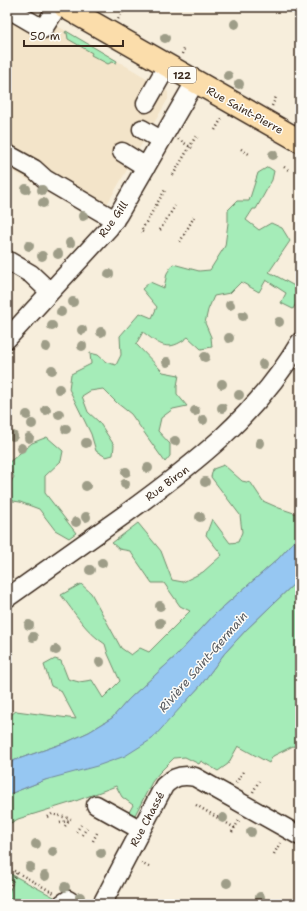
<svg xmlns="http://www.w3.org/2000/svg" width="307" height="911" viewBox="0 0 307 911" font-family="'Shantell Sans',sans-serif">
<rect width="100%" height="100%" fill="#f7eedc"/>
<filter id="ink" filterUnits="userSpaceOnUse"><feTurbulence type="fractalNoise" baseFrequency=".025" numOctaves="2"/><feDisplacementMap in="SourceGraphic" scale="8" xChannelSelector="R" yChannelSelector="G"/><feConvolveMatrix kernelMatrix="1 2 1 2 8 2 1 2 1" color-interpolation-filters="sRGB"/></filter>
<g filter="url(#ink)">
<path fill="#f3e4c9" d="M7 7H25L162 87 168 92V99L106 206 50 192 7 168Z"/>
<path fill="#a5ecb8" stroke="#708b6b" d="M66 31 117 61 116 63 112 62 108 64 91 55 92 53 68 39 67 33H65Z
M268 167 274 171 272 180 256 209H253L246 220 259 230 271 223 282 228 290 241 269 272 300 289V296L293 309 281 303 286 293 266 280 259 292 241 282 230 293 214 296 208 310 205 323 211 337 212 347 201 349 188 337C168 353 160 345 143 332L136 344 163 372 179 375 177 386V394L187 406 173 409 161 418 158 431 170 444V456L165 462 131 414 117 403 103 389 90 391 82 396 88 412 99 422 114 445 113 455 106 457 96 451 91 434 69 389 71 374 91 364 90 353 98 355 106 362 116 365 121 355 120 336 140 313 152 318 157 307 142 289 150 282 164 288 167 273 173 264 199 271 210 270 225 246 228 223V210L237 201H249L258 173Z
M47 437 63 451 61 461 45 476V493L76 533 69 538 55 530 39 509 20 502 7 500V488L14 477 7 464 32 443Z
M224 465 242 481 251 483 263 501 279 508 300 515V535L278 559 215 614 177 655 129 699 112 718 89 732 67 742 7 763V718L16 711 76 719 61 691 51 686 44 665 55 659 61 661 68 679 79 682 92 680 103 698 120 681 108 654 105 644C86 632 75 613 61 595L81 584 91 593 121 648 131 655 140 648 149 652 190 611 180 606 164 583H152L130 551 119 549 112 543 138 523 161 551 172 580 183 582 203 572 222 555 206 535 212 519 230 543 238 542 242 532 240 515 211 477 213 469Z
M300 578V749L293 746 273 756 269 763 238 746 228 764 218 771 201 761 199 764 185 757 174 758 159 773 152 782 135 815 127 816 133 805 122 797 116 786 73 802 18 819 7 825V795L45 780 178 710 201 685 224 654 246 630Z
M7 872 54 897 55 904H15L11 902 12 900 7 897 13 883 7 880Z"/>
<path fill="#96c7f2" stroke="#72889d" d="M300 535V578L246 630 224 654 201 685 152 739 125 756 97 766 45 780 7 795V763L67 742 89 732 112 718 129 699 177 655 215 614 278 559Z"/>
<g fill="none" stroke-linecap="round" stroke-linejoin="round">
<g stroke="#3b2a1e" stroke-width="21">
<path id="minor" d="M7 8 43 29 57 7
M146 103 167 66
M142 129 161 140
M122 152 146 167
M7 154 34 169 45 179 115 220
M7 260 31 274 50 292
M7 339 109 228 118 215 195 82
M7 598C46 570 85 543 124 515 194 464 255 418 300 342
M96 805 141 830
M62 904 68 900 74 904
M102 904 164 786C173 777 182 774 195 777L300 836"/>
</g>
<g stroke="#3b2a1e" stroke-width="25">
<path id="major" d="M65 7 300 141"/>
</g>
<path stroke="#3b2a1e" stroke-width="2.5" stroke-dasharray="1 3" stroke-linecap="butt" d="M118 19 123 11
M182 54 185 47
M272 106 276 97
M215 130 222 118
M178 139 192 148
M241 149 249 154
M284 167 290 171
M173 175 196 136 198 138
M160 230 175 206
M143 232 141 231 165 190 167 191
M180 242 194 217
M236 783 243 772
M253 792 259 781
M196 805 235 828
M48 817 52 814 71 819
M60 823 70 820
M65 826 70 820
M76 832 81 825
M232 832 240 819
M82 835 87 828
M93 841 97 833
M274 854 280 843
M141 863 149 867
M7 867 54 893
M7 892 17 872
M7 898 10 900 9 902 13 904"/>
<use href="#minor" stroke="#fdfcf7" stroke-width="18"/>
<use href="#major" stroke="#fbddab" stroke-width="22"/>
</g>
<g fill="#9e9d88">
<circle cx="235" cy="24" r="5"/>
<circle cx="165" cy="38" r="5"/>
<circle cx="228" cy="76" r="5"/>
<circle cx="239" cy="84" r="5"/>
<circle cx="273" cy="155" r="5"/>
<circle cx="26" cy="189" r="5"/>
<circle cx="42" cy="190" r="5"/>
<circle cx="43" cy="203" r="5"/>
<circle cx="83" cy="216" r="5"/>
<circle cx="70" cy="243" r="5"/>
<circle cx="29" cy="246" r="5"/>
<circle cx="58" cy="254" r="5"/>
<circle cx="42" cy="256" r="5"/>
<circle cx="109" cy="274" r="5"/>
<circle cx="73" cy="302" r="5"/>
<circle cx="230" cy="305" r="5"/>
<circle cx="61" cy="312" r="5"/>
<circle cx="243" cy="316" r="5"/>
<circle cx="279" cy="322" r="5"/>
<circle cx="52" cy="326" r="5"/>
<circle cx="82" cy="330" r="5"/>
<circle cx="101" cy="332" r="5"/>
<circle cx="229" cy="338" r="5"/>
<circle cx="82" cy="346" r="5"/>
<circle cx="46" cy="347" r="5"/>
<circle cx="205" cy="357" r="5"/>
<circle cx="167" cy="362" r="5"/>
<circle cx="263" cy="364" r="5"/>
<circle cx="52" cy="370" r="5"/>
<circle cx="222" cy="384" r="5"/>
<circle cx="59" cy="389" r="5"/>
<circle cx="239" cy="395" r="5"/>
<circle cx="222" cy="408" r="5"/>
<circle cx="46" cy="410" r="5"/>
<circle cx="195" cy="411" r="5"/>
<circle cx="59" cy="414" r="5"/>
<circle cx="27" cy="415" r="5"/>
<circle cx="203" cy="420" r="5"/>
<circle cx="32" cy="424" r="5"/>
<circle cx="66" cy="429" r="5"/>
<circle cx="13" cy="436" r="5"/>
<circle cx="29" cy="438" r="5"/>
<circle cx="175" cy="441" r="5"/>
<circle cx="86" cy="443" r="5"/>
<circle cx="260" cy="443" r="5"/>
<circle cx="21" cy="448" r="5"/>
<circle cx="148" cy="468" r="5"/>
<circle cx="126" cy="472" r="5"/>
<circle cx="205" cy="482" r="5"/>
<circle cx="125" cy="484" r="5"/>
<circle cx="86" cy="486" r="5"/>
<circle cx="86" cy="517" r="5"/>
<circle cx="200" cy="517" r="5"/>
<circle cx="76" cy="522" r="5"/>
<circle cx="102" cy="563" r="5"/>
<circle cx="90" cy="570" r="5"/>
<circle cx="160" cy="606" r="5"/>
<circle cx="160" cy="623" r="5"/>
<circle cx="29" cy="625" r="5"/>
<circle cx="33" cy="637" r="5"/>
<circle cx="56" cy="650" r="5"/>
<circle cx="100" cy="662" r="5"/>
<circle cx="223" cy="818" r="5"/>
<circle cx="251" cy="832" r="5"/>
<circle cx="36" cy="844" r="5"/>
<circle cx="53" cy="852" r="5"/>
<circle cx="101" cy="853" r="5"/>
<circle cx="30" cy="867" r="5"/>
<circle cx="45" cy="876" r="5"/>
<circle cx="227" cy="883" r="5"/>
<circle cx="65" cy="887" r="5"/>
<circle cx="80" cy="897" r="5"/>
<circle cx="260" cy="897" r="5"/>
</g>
</g>
<g text-anchor="middle" stroke-width="3" stroke-linejoin="round" paint-order="stroke">
<rect fill="#fdfcf7" stroke="#75695f" stroke-width="1" x="168" y="67" width="28" height="16" rx="3"/>
<g font-size="10" font-weight="bold" fill="#3b2a1e">
<text x="182" y="79">122</text>
</g>
<g font-size="11" fill="#3b2a1e" stroke="#fdfcf7">
<text transform="translate(245 110) rotate(29)" y="4">Rue Saint-Pierre</text>
<text transform="translate(113 219) rotate(-55)" y="4">Rue Gill</text>
<text transform="translate(167 483) rotate(-37)" y="4">Rue Biron</text>
<text transform="translate(147 819) rotate(-62)" y="4">Rue Chassé</text>
</g>
<g font-size="12" font-style="italic" fill="#56595e" stroke="#fdfcf7">
<text transform="translate(203 662) rotate(-49)" y="4">Rivière Saint-Germain</text>
</g>
</g>
<rect width="307" height="911" fill="none" stroke="#fdfcf7" stroke-width="24"/>
<rect x="12" y="12" width="283" height="887" fill="none" stroke="#3b2a1e" stroke-width="1.5" filter="url(#ink)"/>
<path d="M24 40v6h99v-6" fill="none" stroke="#3b2a1e" stroke-width="2"/>
<text x="30" y="40" font-size="12" fill="#3b2a1e" stroke="#fdfcf7" stroke-width="3" paint-order="stroke">50 m</text>
</svg>
